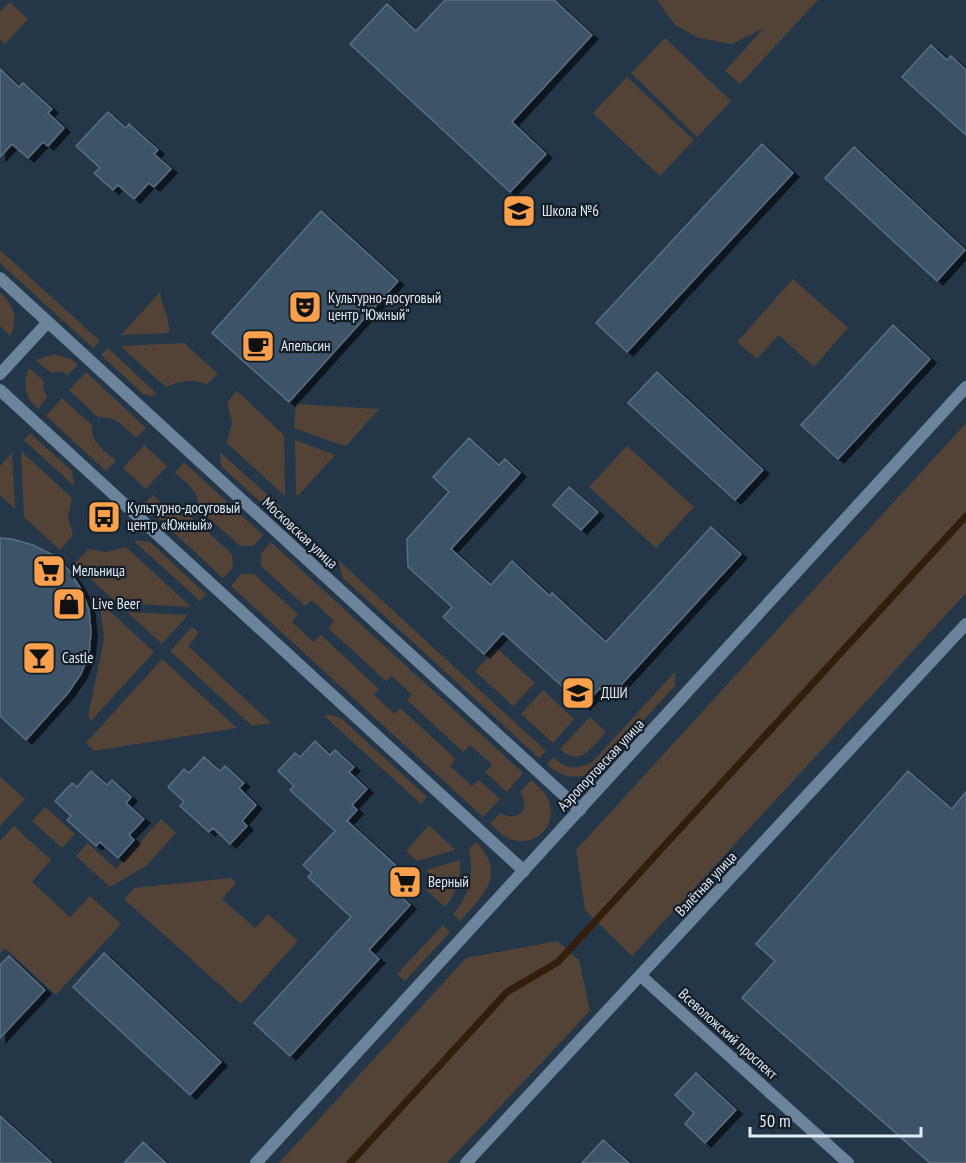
<svg xmlns="http://www.w3.org/2000/svg" width="966" height="1163" viewBox="0 0 966 1163" font-family="'PT Sans Narrow',sans-serif">
<defs>
<filter id="shadow"><feDropShadow dx="6" dy="4" stdDeviation="0" flood-color="#0009"/></filter>
</defs>
<rect width="100%" height="100%" fill="#233749"/>
<path fill="#534336" d="M657 0H818L740 84 725 71 764 28 732 44 699 38 675 25Z
M10 2 28 19 5 44 0 39V12Z
M665 38 731 101 697 137 631 73Z
M627 77 694 140 660 176 593 113Z
M0 250 100 341 93 348 0 263Z
M793 279 848 328 814 367 779 335 757 359 737 342Z
M0 292C14 306 19 318 10 336L0 326Z
M160 292C161 306 171 319 169 333L121 335Z
M184 343 218 374 207 384C192 379 181 380 166 387L120 346Z
M108 348 157 394 151 396 143 394 101 355Z
M54 354 71 359 78 365 68 375 63 372 51 373 36 360Z
M29 368 44 381 43 387 47 398 38 409C25 397 22 384 29 368Z
M86 372 146 428 136 438C125 428 116 415 99 418L69 390Z
M237 391 284 435 285 496 227 443 232 423 227 402Z
M62 398 92 425C90 442 105 451 116 461L106 471 46 416Z
M296 404 379 409 346 446 341 445 294 428Z
M966 423V593L632 956 585 910 576 850Z
M30 433 72 471 74 486 24 440Z
M295 440 335 455 298 496 296 494Z
M144 445 167 466 146 489 123 468Z
M627 446 694 507 656 548 589 487Z
M21 451 72 498 68 517 73 535 60 550 24 517Z
M220 452 285 511 278 518 221 466Z
M12 453 15 509 0 495V466Z
M184 462 263 535 253 546H240L198 508C200 491 186 483 175 473Z
M153 495C165 506 174 518 190 516L232 554 233 568 223 578 144 505Z
M133 540 150 542 206 594 200 601Z
M271 542 523 773 507 792 485 772 492 765 470 745 463 752 407 700 412 695 392 676 386 681 328 628 334 621 312 600 305 606 261 566V553Z
M125 547H126L191 607 117 603 74 564 88 549 107 552Z
M338 560 546 751 539 758 343 578Z
M241 574H254L298 614 292 622 314 642 321 635 379 689 374 695 395 714 400 708 456 759 450 766 472 786 479 780 500 799 483 817 231 586Z
M103 605 154 652 91 721 88 716 104 640 101 613Z
M127 612 188 615 162 644Z
M192 627 199 633 188 646 271 723 252 726 170 651Z
M497 648 535 683 513 706 475 671Z
M162 659 237 728 94 751 86 743Z
M675 672V686L600 767C582 781 564 780 547 764L553 757C565 769 578 771 593 761Z
M543 690 574 719 553 743 521 714Z
M323 715H332L342 719 427 797 421 804Z
M590 717 606 732C592 747 580 768 560 749Z
M0 777 25 799 0 826Z
M531 780C538 786 546 792 549 801 558 824 536 847 513 840 504 838 497 830 490 824L500 813C518 823 532 809 520 792Z
M45 807 75 834 62 848 32 821Z
M161 819 176 833 146 866 110 887 76 856 88 843 116 869Z
M429 825 455 850 417 861 406 851Z
M14 826 51 860 32 882 70 917 90 896 121 924 56 995 5 948 0 953V841Z
M476 842C507 874 484 895 460 921L453 914C470 895 474 874 469 849Z
M460 860C461 879 457 892 445 907L426 890 435 878 426 870Z
M231 878 236 883 222 899 255 928 268 914 298 941 241 1004 124 899 134 888Z
M443 925 450 932 405 981 397 974Z
M557 941 579 960 590 1011 447 1163H279L466 958Z"/>
<g fill="none" stroke-linecap="round" stroke-linejoin="round">
<path stroke="#321e0b" stroke-width="7" d="M350 1163 507 992 558 962 966 516"/>
</g>
<path fill="#3c5267" stroke="#596f83" stroke-width="1.5" filter="url(#shadow)" d="M445 0H554L592 35 512 122 546 154 510 192 350 44 387 4 416 31Z
M931 45 947 60 951 56 966 70V135L902 77Z
M0 69 19 87 23 83 52 109 48 113 64 128 48 146 43 142 28 158 12 144 0 157Z
M108 112 126 128 129 124 158 150 154 154 171 169 154 187 149 183 134 199 118 185 113 190 94 173 100 168 76 146Z
M762 144 793 173 627 352 596 323Z
M854 147 965 250 937 281 825 178Z
M321 211 398 281 289 402 212 333Z
M893 325 930 359 838 459 801 425Z
M657 372 763 470 735 500 628 403Z
M469 438 499 465 505 459 520 473 451 549 491 585 512 561 550 596 552 593 606 642 711 527 741 554 610 697 600 688 584 706 503 633 484 654 443 617 452 607 408 567 407 539 449 492 433 477Z
M569 487 598 512 581 530 553 505Z
M0 538 12 539 33 545 53 555 69 570 81 589 89 610 91 632 89 654 81 674 68 693 26 740 0 716Z
M315 741 330 755 335 750 354 767 349 772 367 789 352 805 357 810 347 821 412 880 399 895 410 905 369 950 379 959 290 1056 254 1023 351 917 308 877 312 873 303 865 335 831 290 790 294 786 278 771 295 753 300 757Z
M204 757 220 771 225 766 244 783 239 788 256 805 242 821 247 826 230 844 213 828 209 832 180 806 184 802 168 787 184 769 189 773Z
M91 771 107 785 112 780 131 797 126 803 144 819 129 835 134 840 118 858 100 842 96 846 67 820 71 816 55 801 72 783 77 787Z
M908 771 952 809 966 792V1163H930L742 998 775 961 756 944Z
M104 953 221 1062 190 1095 73 987Z
M9 956 45 990 0 1038V965Z
M696 1073 736 1110 705 1143 685 1124 694 1113 675 1095Z
M0 1116 52 1163H0Z
M603 1140 629 1163H582Z
M143 1142 166 1163H124Z"/>
<g fill="none" stroke-linecap="round" stroke-linejoin="round">
<path stroke="#6b849c" stroke-width="12" d="M0 278 580 810
M0 374 48 322
M0 390 524 871
M641 976 848 1163
M466 1163 966 624"/>
<path stroke="#6b849c" stroke-width="12" d="M256 1163 966 387"/>
</g>
<defs>
<g id="school-square" transform="scale(1.725)"><rect x="-9" y="-9" width="18" height="18" rx="4" fill="#f8a04b" stroke="#151d26"/><path d="M0-5L7-2L0 1L-7-2ZM-4 1L0 2.5L4 1V4Q0 6-4 4Z" fill="#111"/></g>
<g id="theatre-square" transform="scale(1.725)"><rect x="-9" y="-9" width="18" height="18" rx="4" fill="#f8a04b" stroke="#151d26"/><path d="M-5-5.5Q0-4 5-5.5V0Q5 5 0 6Q-5 5-5 0ZM-3.3-2.5H-1v1.5H-3.3ZM1-2.5H3.3v1.5H1ZM-2.8 1Q0 5.5 2.8 1Z" fill="#111"/></g>
<g id="cafe-square" transform="scale(1.725)"><rect x="-9" y="-9" width="18" height="18" rx="4" fill="#f8a04b" stroke="#151d26"/><path d="M-5.5-4.5H6V0H3Q3 3.5 0 3.5H-2.5Q-5.5 3.5-5.5 0ZM3-3.2v2h1.7v-2ZM-6 4.5H4V6H-6Z" fill="#111"/></g>
<g id="bus-square" transform="scale(1.725)"><rect x="-9" y="-9" width="18" height="18" rx="4" fill="#f8a04b" stroke="#151d26"/><path d="M-5-6H5V4H4V6H2V4H-2V6H-4V4H-5ZM-3.5-4V0h7V-4ZM-3.5 1.2v1.5H-2V1.2ZM2 1.2v1.5H3.5V1.2Z" fill="#111"/></g>
<g id="supermarket-square" transform="scale(1.725)"><rect x="-9" y="-9" width="18" height="18" rx="4" fill="#f8a04b" stroke="#151d26"/><path d="M-6-5.5h2.5l.6 2H6L4.5 2H-2.5L-4.4-4H-6ZM-1.5 3.2a1.3 1.3 0 1 0 .1 0ZM3 3.2a1.3 1.3 0 1 0 .1 0Z" fill="#111"/></g>
<g id="shop-square" transform="scale(1.725)"><rect x="-9" y="-9" width="18" height="18" rx="4" fill="#f8a04b" stroke="#151d26"/><path d="M-5-2.5h2.3a2.7 3.5 0 0 1 5.4 0H5L5.5 6h-11ZM-1.5-2.5h3a1.5 2.3 0 0 0-3 0Z" fill="#111"/></g>
<g id="bar-square" transform="scale(1.725)"><rect x="-9" y="-9" width="18" height="18" rx="4" fill="#f8a04b" stroke="#151d26"/><path d="M-6-5H6L.8 .8V4.5H3.5V6h-7V4.5H-.8V.8Z" fill="#111"/></g>
</defs>
<g fill-rule="evenodd">
<use href="#school-square" x="519" y="211"/>
<use href="#theatre-square" x="305" y="307"/>
<use href="#cafe-square" x="258" y="346"/>
<use href="#bus-square" x="104" y="517"/>
<use href="#supermarket-square" x="49" y="571"/>
<use href="#shop-square" x="69" y="604"/>
<use href="#bar-square" x="39" y="658"/>
<use href="#school-square" x="578" y="693"/>
<use href="#supermarket-square" x="405" y="882"/>
</g>
<g text-anchor="middle" stroke-width="4.5" stroke-linejoin="round" paint-order="stroke">
<g font-size="15" fill="#dfebf6" stroke="#151d26" text-anchor="start">
<text x="542" y="216">Школа №6</text>
<text x="328" y="303">Культурно-досуговый<tspan x="328" dy="17">центр "Южный"</tspan></text>
<text x="281" y="351">Апельсин</text>
<text x="127" y="513">Культурно-досуговый<tspan x="127" dy="17">центр «Южный»</tspan></text>
<text x="72" y="576">Мельница</text>
<text x="92" y="609">Live Beer</text>
<text x="62" y="663">Castle</text>
<text x="601" y="698">ДШИ</text>
<text x="428" y="887">Верный</text>
</g>
<g font-size="15" fill="#dfebf6" stroke="#151d26">
<text transform="translate(300 533) rotate(43)" y="5">Московская улица</text>
<text transform="translate(601 765) rotate(-47)" y="5">Аэропортовская улица</text>
<text transform="translate(706 884) rotate(-47)" y="5">Взлётная улица</text>
<text transform="translate(728 1034) rotate(42)" y="5">Всеволожский проспект</text>
</g>
</g>
<path d="M750 1127v9h171v-9" fill="none" stroke="#dfebf6" stroke-width="3"/>
<text x="759" y="1127" font-size="18" fill="#dfebf6" stroke="#151d26" stroke-width="4.5" paint-order="stroke">50 m</text>
</svg>
